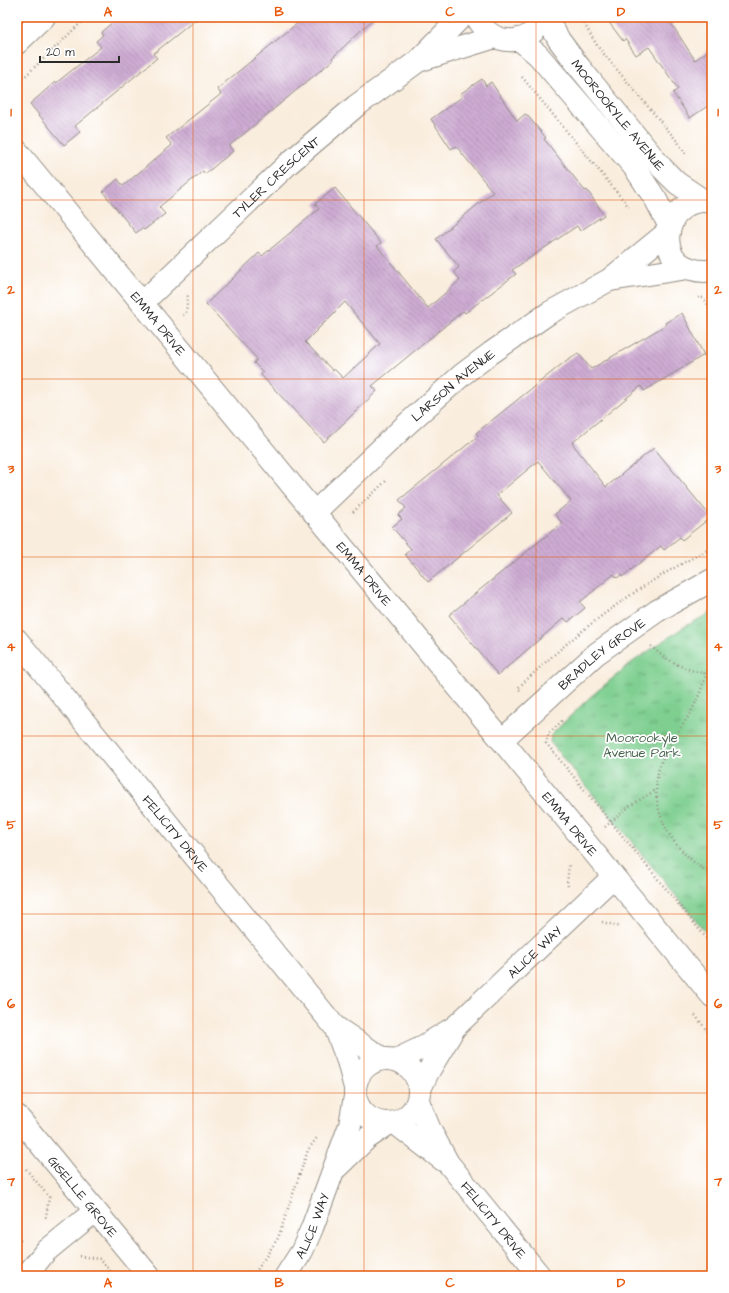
<svg xmlns="http://www.w3.org/2000/svg" width="729" height="1293" viewBox="0 0 729 1293" font-family="'Architects Daughter',sans-serif">
<defs>
<pattern id="park-tufts" width="24" height="20" patternUnits="userSpaceOnUse"><rect width="24" height="20" fill="#7ecf90"/><path d="M3 7l-1-3M5 7V3M7 7l1-3M15 17l-1-3M17 17v-4M19 17l1-3" fill="none" stroke="#67a876"/></pattern>
<pattern id="building-back-hatch" width="6" height="6" patternUnits="userSpaceOnUse"><rect width="6" height="6" fill="#ceacd3"/><path d="M-1 5l2 2M0 0l6 6M5-1l2 2" fill="none" stroke="#a78cab"/></pattern>
</defs>
<rect width="100%" height="100%" fill="#fff"/>
<filter id="ink" filterUnits="userSpaceOnUse"><feTurbulence type="fractalNoise" baseFrequency=".025" numOctaves="2"/><feDisplacementMap in="SourceGraphic" scale="8" xChannelSelector="R" yChannelSelector="G"/><feConvolveMatrix kernelMatrix="1 2 1 2 8 2 1 2 1" color-interpolation-filters="sRGB"/></filter>
<filter id="wash" filterUnits="userSpaceOnUse"><feTurbulence type="fractalNoise" baseFrequency=".012" numOctaves="4" result="noise"/><feDisplacementMap in="SourceGraphic" scale="16" xChannelSelector="R" yChannelSelector="G"/><feGaussianBlur stdDeviation="0.9" result="paint"/><feColorMatrix in="noise" values="0 0 0 0 0 0 0 0 0 0 0 0 0 0 0 0 0 1.4 0 .05"/><feComposite in="paint" operator="in"/></filter>
<g filter="url(#wash)">
<rect width="100%" height="100%" fill="#f9eddd"/>
<path fill="url(#park-tufts)" stroke="#547d5e" d="M712 612V940L550 742 551 735 589 698 631 663 684 627Z"/>
<g id="blocks">
<path fill="url(#building-back-hatch)" fill-rule="evenodd" d="M119 17H199L153 54 157 58 75 126 80 132 64 145 30 104 55 82 56 83 101 47 96 41 103 35 101 32Z
M305 17H375L332 58 333 60 229 146 233 151 205 174 203 171 159 207 165 214 144 230 142 228 136 233 103 192 118 179 123 186 172 145 166 138 221 94 217 89Z
M605 17H667L695 60 712 48V103L690 118 673 93 678 89 649 47 636 55 625 39 623 41Z
M482 79 486 86 491 82 517 121 525 114 527 115 546 138 544 139 585 191 587 190 604 215 580 231 577 226 512 270 516 274 465 313 463 311 372 386 377 391 324 442 261 375 263 372 254 363 257 359 206 304 259 253 262 256 319 209 315 204 335 188 381 243 377 246 428 308 460 280 454 272 459 267 436 239 493 192 456 146 451 149 431 119 462 97 460 94ZM345 302 380 344 343 378 334 369 333 371 305 342Z
M682 313 704 355 644 391 641 386 572 443 606 487 654 448 711 517 682 540 680 537 664 550 661 546 622 577 621 575 617 578 614 574 580 602 585 608 568 622 564 618 498 675 449 615 562 523 555 514 571 501 538 461 497 495 512 513 428 582 405 554 411 549 392 527 402 519 398 515 406 508 399 500 478 436 476 433 567 360 578 353 591 369 666 325 665 323Z"/>
</g>
</g>
<g filter="url(#ink)">
<use href="#blocks" fill-opacity="0" stroke="#928c84" stroke-width="1"/>
<g fill="none" stroke-linecap="round" stroke-linejoin="round">
<g stroke="#928c84" stroke-width="24">
<g id="minor">
<path d="M476 17C492 48 529 48 545 17"/>
<path id="s1" d="M546 17 559 40 580 68 662 168 677 183 704 201"/>
<path d="M519 39 538 55 635 168 656 200 670 227"/>
<path d="M17 43 44 17"/>
<path d="M421 60 495 37"/>
<path id="s2" d="M17 151 712 996"/>
<path d="M712 202C669 192 650 257 691 269 698 271 705 272 712 270"/>
<path d="M610 280 688 268"/>
<path id="s3" d="M142 303 288 164 356 106 418 61 461 17"/>
<path id="s4" d="M314 513 407 424 463 374 491 353 549 313 609 280 669 231"/>
<path id="s5" d="M17 640 335 1027 383 1059"/>
<path id="s6" d="M502 740 596 654 657 611 712 580"/>
<path d="M335 1027 348 1061 355 1088"/>
<circle cx="387" cy="1091" r="32"/>
<path id="s7" d="M396 1060 419 1049 455 1027 613 877"/>
<path d="M420 1089 428 1072 453 1030"/>
<path id="s8" d="M418 1101 430 1130 448 1163 540 1276"/>
<path id="s9" d="M17 1116 149 1276"/>
<path d="M395 1123 443 1160"/>
<path d="M337 1167 366 1139 388 1124"/>
<path d="M26 1276 45 1252 95 1211"/>
<path id="s10" d="M286 1276 302 1251 312 1228 350 1125 355 1096"/>
</g>
</g>
<path stroke="#928c84" stroke-width="2.5" stroke-dasharray="1 3" stroke-linecap="butt" d="M580 17 598 47 677 141 686 154
M522 77 629 207
M17 84 87 17
M698 297 703 298 712 310
M183 315 186 313 188 294
M353 512 386 481
M651 646C666 661 690 673 712 674
M707 673C702 687 697 702 689 715 679 732 666 747 660 765 646 810 673 853 712 874
M520 690 518 688C577 631 638 584 712 548
M562 721 549 733 546 743 712 945
M605 827 631 805 656 790
M568 886 567 884 569 864
M602 922 621 927
M695 1015 712 1037
M26 1169 49 1197 46 1217 47 1219
M17 1243 22 1239
M79 1256 100 1259 114 1276
M253 1276 278 1238 308 1150 318 1136"/>
<use href="#minor" stroke="#fff" stroke-width="22"/>
</g>
</g>
<path fill="none" stroke="#e8590c" stroke-width="1" stroke-opacity="0.55" d="M193 17V1276M364 17V1276M536 17V1276M17 200H712M17 379H712M17 557H712M17 736H712M17 914H712M17 1093H712"/>
<g text-anchor="middle" stroke-width="3.5" stroke-linejoin="round" paint-order="stroke">
<g font-size="13" fill="#2b2b2b" stroke="#fff">
<text dy="5" stroke="none"><textPath href="#s1" startOffset="122">MOOROOKYLE AVENUE</textPath></text>
<text dy="5" stroke="none"><textPath href="#s3" startOffset="184">TYLER CRESCENT</textPath></text>
<text dy="5" stroke="none"><textPath href="#s2" startOffset="223">EMMA DRIVE</textPath></text>
<text dy="5" stroke="none"><textPath href="#s4" startOffset="189">LARSON AVENUE</textPath></text>
<text dy="5" stroke="none"><textPath href="#s2" startOffset="547">EMMA DRIVE</textPath></text>
<text dy="5" stroke="none"><textPath href="#s6" startOffset="132">BRADLEY GROVE</textPath></text>
<text dy="5" stroke="none"><textPath href="#s2" startOffset="871">EMMA DRIVE</textPath></text>
<text dy="5" stroke="none"><textPath href="#s5" startOffset="250">FELICITY DRIVE</textPath></text>
<text dy="5" stroke="none"><textPath href="#s7" startOffset="177">ALICE WAY</textPath></text>
<text dy="5" stroke="none"><textPath href="#s9" startOffset="104">GISELLE GROVE</textPath></text>
<text dy="5" stroke="none"><textPath href="#s8" startOffset="142">FELICITY DRIVE</textPath></text>
<text dy="5" stroke="none"><textPath href="#s10" startOffset="57">ALICE WAY</textPath></text>
</g>
<g font-size="13" fill="#48644e" stroke="#fff">
<text x="642" y="742">Moorookyle<tspan x="642" dy="15">Avenue Park</tspan></text>
</g>
</g>
<rect width="729" height="1293" fill="none" stroke="#fff" stroke-width="44"/>
<path d="M40 56v6h79v-6" fill="none" stroke="#2b2b2b" stroke-width="2"/>
<text x="46" y="56" font-size="12" fill="#2b2b2b" stroke="#ffffff" stroke-width="3" paint-order="stroke">20 m</text>
<rect x="22" y="22" width="685" height="1249" fill="none" stroke="#e8590c" stroke-width="1.5"/>
<g font-size="13" text-anchor="middle" font-weight="bold" fill="#e8590c">
<text x="108" y="16">A</text>
<text x="279" y="16">B</text>
<text x="450" y="16">C</text>
<text x="621" y="16">D</text>
<text x="11" y="116">1</text>
<text x="718" y="116">1</text>
<text x="11" y="294">2</text>
<text x="718" y="294">2</text>
<text x="11" y="473">3</text>
<text x="718" y="473">3</text>
<text x="11" y="651">4</text>
<text x="718" y="651">4</text>
<text x="11" y="829">5</text>
<text x="718" y="829">5</text>
<text x="11" y="1008">6</text>
<text x="718" y="1008">6</text>
<text x="11" y="1186">7</text>
<text x="718" y="1186">7</text>
<text x="108" y="1287">A</text>
<text x="279" y="1287">B</text>
<text x="450" y="1287">C</text>
<text x="621" y="1287">D</text>
</g>
</svg>
